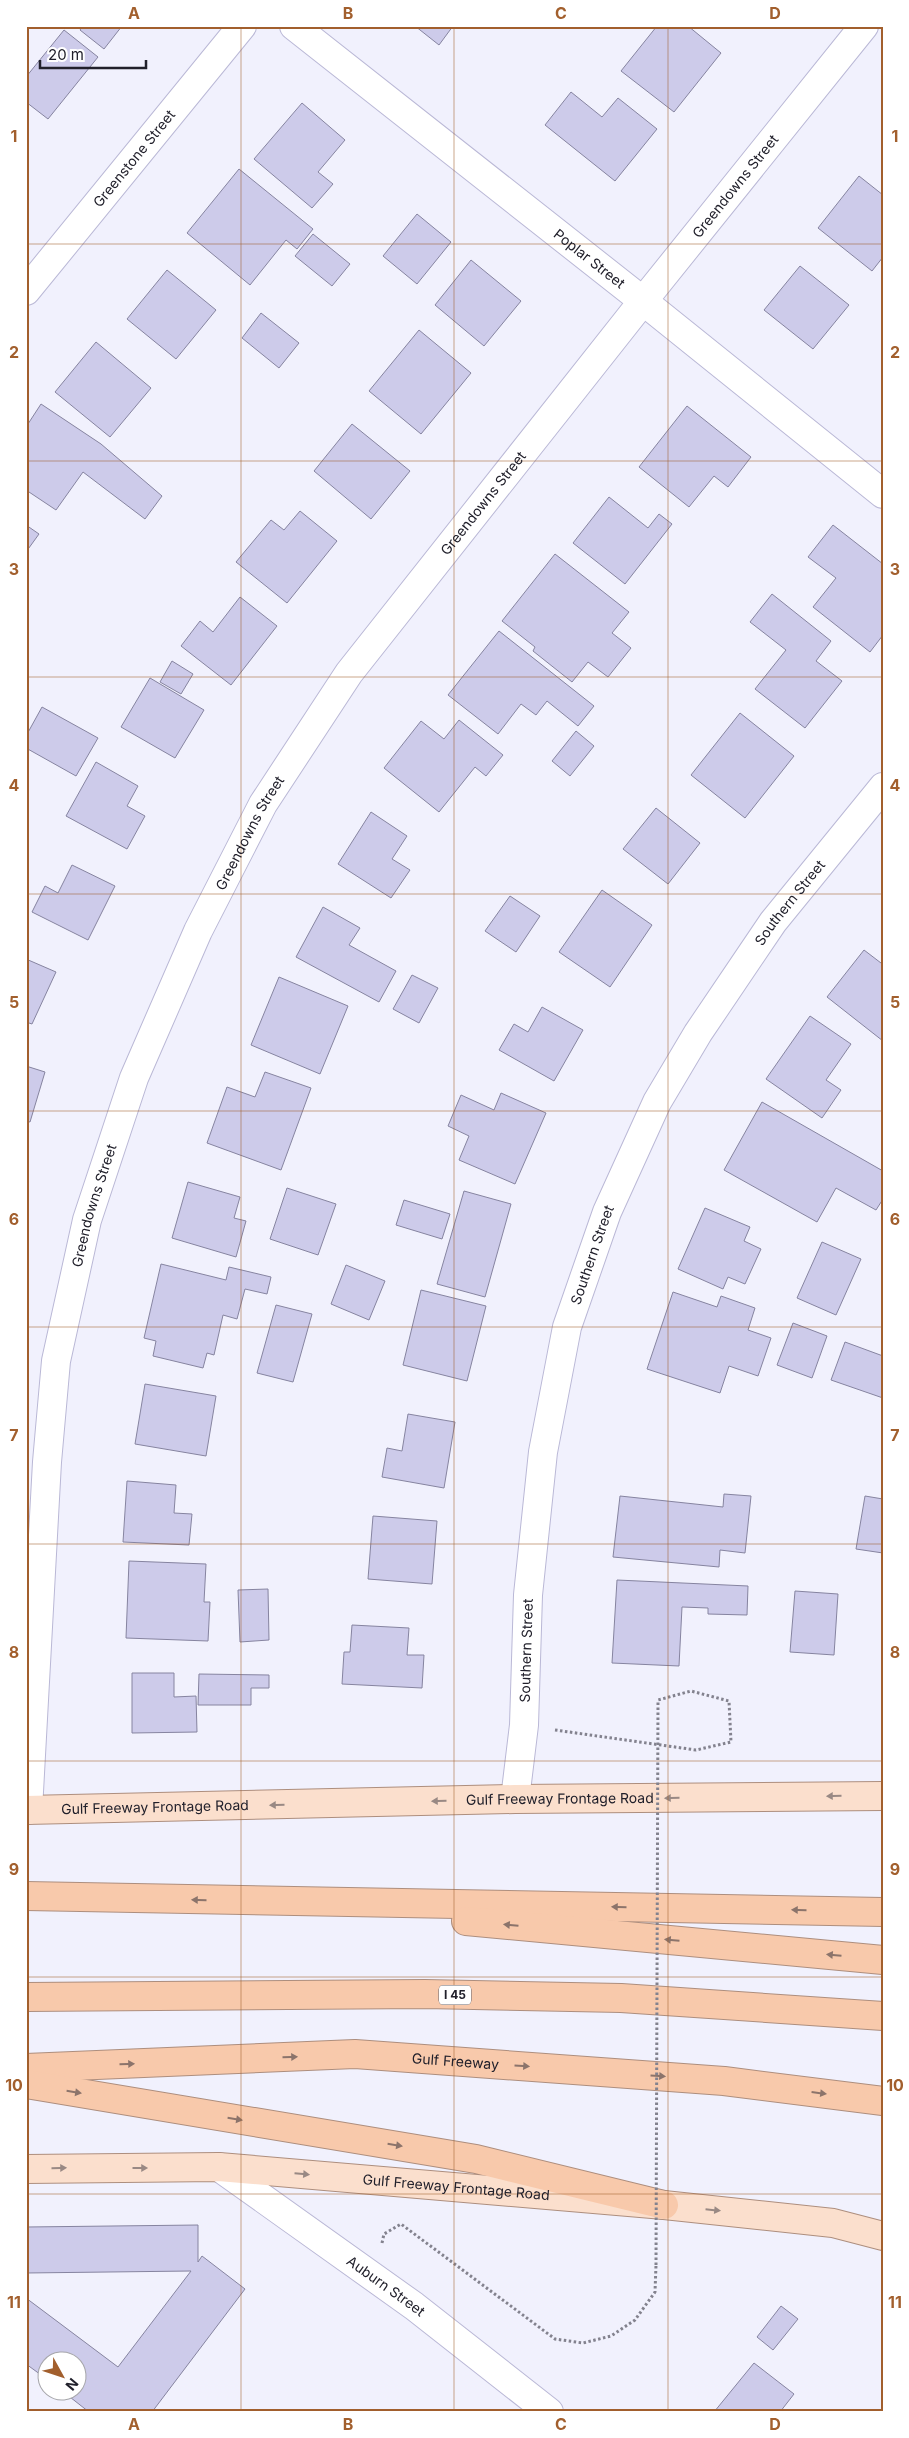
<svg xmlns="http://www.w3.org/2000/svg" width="909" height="2438" viewBox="0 0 909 2438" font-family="Inter,sans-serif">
<rect width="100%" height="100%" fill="#f1f1fd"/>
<path fill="#cdcbea" stroke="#8684a0" d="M83 26H122L104 49 80 30Z
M415 26H453L439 45Z
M657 26H688L721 53 674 112 621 71Z
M64 30 98 57 48 119 26 102V77Z
M571 92 602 117 618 98 657 129 615 181 545 125Z
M302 103 345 140 318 172 333 184 312 208 254 159Z
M239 169 313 229 297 249 286 240 250 285 187 233Z
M859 176 883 195V257L872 271 818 228Z
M417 214 451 242 417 284 383 256Z
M313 234 350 264 332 286 295 256Z
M471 260 521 301 484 346 435 305Z
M800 266 849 305 813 349 764 310Z
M167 270 216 310 176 359 127 319Z
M261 313 299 343 279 368 242 338Z
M419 330 471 373 421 434 369 391Z
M96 342 151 388 110 437 55 392Z
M41 404 101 444 162 496 145 519 83 472 56 510 26 490V427Z
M687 406 751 457 728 487 714 476 689 507 639 467Z
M352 424 410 471 371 519 314 471Z
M609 497 648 528 659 514 672 524 625 584 573 543Z
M300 511 337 541 287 603 236 562 271 520 284 530Z
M26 525 39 534 26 552Z
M833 525 883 564V635L870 652 813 607 836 578 808 557Z
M555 554 629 612 612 633 631 648 608 677 588 662 572 682 533 651 535 647 502 621Z
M772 594 831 641 816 661 842 681 805 728 755 689 786 650 750 622Z
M240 597 277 626 231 685 181 646 200 621 213 632Z
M499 631 594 706 578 726 547 701 536 715 521 704 498 734 448 695Z
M172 661 193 674 181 694 160 682Z
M150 678 204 710 175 758 121 727Z
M42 707 98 738 76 776 26 748V736Z
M740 713 794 756 745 818 691 775Z
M459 720 503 755 486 776 475 767 439 812 384 768 421 721 444 739Z
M576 731 594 746 570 776 552 761Z
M96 762 138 786 127 806 145 816 127 849 66 816Z
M656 808 700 843 668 884 623 849Z
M371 812 407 836 392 859 410 870 391 898 338 864Z
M72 865 115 886 88 940 32 912 45 886 58 893Z
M602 890 652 925 610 987 559 952Z
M510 896 540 916 516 952 485 931Z
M323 907 360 928 349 945 396 971 379 1002 296 957Z
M864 950 881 963 883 961V1041L827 997Z
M26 959 56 972 32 1024 26 1022Z
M412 975 438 988 419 1023 393 1009Z
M279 977 348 1006 320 1074 251 1045Z
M542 1007 583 1030 554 1081 499 1050 514 1024 528 1032Z
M810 1016 851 1044 826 1080 841 1090 822 1118 766 1079Z
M26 1066 45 1072 30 1122 26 1121Z
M265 1072 311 1088 281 1170 207 1143 227 1087 255 1097Z
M501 1093 546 1113 515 1184 459 1160 469 1136 448 1126 461 1095 494 1110Z
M762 1102 883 1171V1199L876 1210 836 1188 817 1222 724 1170Z
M188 1182 240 1197 234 1218 246 1221 236 1257 172 1238Z
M287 1188 336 1204 318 1255 270 1239Z
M464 1191 511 1204 485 1297 437 1284Z
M404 1200 450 1214 442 1239 396 1225Z
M705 1208 750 1227 744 1241 761 1249 745 1284 728 1277 723 1289 678 1269Z
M822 1242 861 1259 836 1315 797 1298Z
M161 1264 226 1280 229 1267 271 1277 267 1294 245 1289 237 1319 223 1315 214 1355 207 1353 203 1368 153 1356 156 1341 144 1338Z
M346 1265 385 1281 369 1320 331 1304Z
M421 1290 486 1306 467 1381 403 1365Z
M673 1292 717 1307 721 1296 755 1308 748 1330 771 1338 758 1376 729 1366 720 1393 647 1369Z
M276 1305 312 1314 293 1382 257 1373Z
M793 1323 827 1336 812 1378 777 1365Z
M845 1342 883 1356V1398L831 1380Z
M145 1384 216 1396 206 1456 135 1444Z
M408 1414 455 1422 444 1488 382 1477 387 1448 402 1451Z
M127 1481 176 1485 174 1513 192 1514 189 1545 123 1542Z
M724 1494 751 1496 745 1553 720 1550 719 1567 613 1557 620 1496 723 1507Z
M865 1496 883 1499V1553L856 1549Z
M373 1516 437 1521 432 1584 368 1579Z
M129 1561 206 1564 204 1602H210L208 1641 126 1638Z
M617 1580 748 1586 747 1615 708 1614V1608L682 1607 679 1666 612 1663Z
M268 1589 269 1640 240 1642 238 1590Z
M795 1591 838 1594 834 1655 790 1652Z
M352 1625 409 1628 407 1655H424L422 1688 342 1684 344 1652H350Z
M132 1673H174V1697L196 1696 197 1732 132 1733Z
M199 1674 269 1675V1688H251V1705H198Z
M198 2225V2262L202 2256 245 2289 152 2412H89L61 2390H78V2360H48V2380L26 2364V2298L118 2367 191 2271 26 2273V2227Z
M781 2306 798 2319 773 2350 757 2337Z
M754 2363 794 2394 780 2412H714Z"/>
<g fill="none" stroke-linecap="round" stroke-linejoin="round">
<g stroke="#bab8d6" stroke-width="30">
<g id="minor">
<path id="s1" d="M294 26 643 301 883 494"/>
<path id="s2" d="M26 291 242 26"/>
<path id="s3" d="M515 1799 524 1725 528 1595 543 1452 567 1327 607 1212 657 1102 698 1033 773 922 883 787"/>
<path id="s4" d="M28 1810 47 1462 56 1361 87 1220 134 1078 198 931 263 804 349 673 643 301 864 26"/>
<path id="s5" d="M219 2167 414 2306 549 2412"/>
</g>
</g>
<g stroke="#ad8e7e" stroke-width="30">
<g id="major">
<path id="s6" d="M26 1810 515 1799 883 1796"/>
<path id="s7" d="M26 2169 219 2167 664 2205 833 2223 883 2236"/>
</g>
</g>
<g stroke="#ad8e7e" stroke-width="30">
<g id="highway">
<path d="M26 1896 883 1912"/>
<path d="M466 1921 883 1960"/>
<path d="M26 1997 425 1994 621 1998 883 2016"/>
<path id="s8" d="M26 2068 355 2054 724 2081 883 2101"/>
<path d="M26 2084 476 2159 664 2205"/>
</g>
</g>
<path stroke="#83828e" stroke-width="3" stroke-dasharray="2.5 2.5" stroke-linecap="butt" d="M555 1730 696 1750 731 1742 729 1701 691 1691 658 1700
M382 2243 384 2234 401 2224 555 2339 583 2343 611 2336 635 2320 655 2292 656 2265"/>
<use href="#minor" stroke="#fff" stroke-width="28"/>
<use href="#major" stroke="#fbdfcd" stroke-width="28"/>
<use href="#highway" stroke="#f8c9ab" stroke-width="28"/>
<path stroke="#83828e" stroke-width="3" stroke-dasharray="2.5 2.5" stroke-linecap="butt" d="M656 2265 658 1700"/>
</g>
<defs><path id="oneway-solid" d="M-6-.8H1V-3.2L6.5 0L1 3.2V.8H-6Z" transform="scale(1.25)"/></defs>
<g fill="#998984">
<use href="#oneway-solid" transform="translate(834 1796) rotate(179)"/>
<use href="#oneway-solid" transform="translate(672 1798) rotate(179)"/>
<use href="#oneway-solid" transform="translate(439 1801) rotate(179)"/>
<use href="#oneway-solid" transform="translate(277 1805) rotate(179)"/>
<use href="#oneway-solid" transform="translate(59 2168) rotate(-1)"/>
<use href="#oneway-solid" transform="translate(140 2168)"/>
<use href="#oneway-solid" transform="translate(302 2174) rotate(5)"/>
<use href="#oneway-solid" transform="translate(713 2210) rotate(6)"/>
</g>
<g fill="#8c746b">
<use href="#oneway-solid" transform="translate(199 1900) rotate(-179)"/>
<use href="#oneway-solid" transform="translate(619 1907) rotate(-179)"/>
<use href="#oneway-solid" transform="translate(799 1910) rotate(-179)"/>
<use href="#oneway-solid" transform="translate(511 1925) rotate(-175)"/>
<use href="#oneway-solid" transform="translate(672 1940) rotate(-175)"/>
<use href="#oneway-solid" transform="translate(834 1955) rotate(-175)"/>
<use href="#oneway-solid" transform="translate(290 2057) rotate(-2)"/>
<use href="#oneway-solid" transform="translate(127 2064) rotate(-2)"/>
<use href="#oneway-solid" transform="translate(522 2066) rotate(4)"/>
<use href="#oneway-solid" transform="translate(658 2076) rotate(4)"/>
<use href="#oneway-solid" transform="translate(74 2092) rotate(9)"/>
<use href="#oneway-solid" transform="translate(819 2093) rotate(7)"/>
<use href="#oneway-solid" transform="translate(235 2119) rotate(9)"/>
<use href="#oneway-solid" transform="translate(395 2145) rotate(9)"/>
</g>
<path fill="none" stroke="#a25f2d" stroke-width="1" stroke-opacity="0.55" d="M241 26V2412M454 26V2412M668 26V2412M26 244H883M26 461H883M26 677H883M26 894H883M26 1111H883M26 1327H883M26 1544H883M26 1761H883M26 1977H883M26 2194H883"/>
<g text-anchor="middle" stroke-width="4" stroke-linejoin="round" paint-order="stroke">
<rect fill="#fff" stroke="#64636b" stroke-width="1" x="439" y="1985.5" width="32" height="19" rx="4"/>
<g font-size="12" font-weight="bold" fill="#21202b">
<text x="455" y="1999">I 45</text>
</g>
<g font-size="14" fill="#21202b" stroke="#fff">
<text dy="5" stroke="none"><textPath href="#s2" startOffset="171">Greenstone Street</textPath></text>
<text dy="5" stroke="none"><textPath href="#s4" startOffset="1825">Greendowns Street</textPath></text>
<text dy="5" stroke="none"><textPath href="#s1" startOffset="376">Poplar Street</textPath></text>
<text dy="5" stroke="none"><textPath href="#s4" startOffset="1420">Greendowns Street</textPath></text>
<text dy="5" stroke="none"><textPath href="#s4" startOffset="1015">Greendowns Street</textPath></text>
<text dy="5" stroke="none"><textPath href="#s3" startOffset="958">Southern Street</textPath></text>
<text dy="5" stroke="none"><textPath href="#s4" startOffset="610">Greendowns Street</textPath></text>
<text dy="5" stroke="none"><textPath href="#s3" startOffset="552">Southern Street</textPath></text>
<text dy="5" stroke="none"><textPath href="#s3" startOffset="149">Southern Street</textPath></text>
<text dy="5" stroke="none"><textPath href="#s6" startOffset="534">Gulf Freeway Frontage Road</textPath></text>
<text dy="5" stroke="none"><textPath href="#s6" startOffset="129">Gulf Freeway Frontage Road</textPath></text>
<text dy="5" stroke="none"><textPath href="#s8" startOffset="430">Gulf Freeway</textPath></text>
<text dy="5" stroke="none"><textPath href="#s7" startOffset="431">Gulf Freeway Frontage Road</textPath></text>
<text dy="5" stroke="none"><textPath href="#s5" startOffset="205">Auburn Street</textPath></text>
</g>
</g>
<rect width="909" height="2438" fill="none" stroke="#ffffff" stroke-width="55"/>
<g transform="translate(62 2376) rotate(130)"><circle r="24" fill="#ffffff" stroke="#a6a6aa"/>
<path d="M0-4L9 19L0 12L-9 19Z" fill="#a25f2d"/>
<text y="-8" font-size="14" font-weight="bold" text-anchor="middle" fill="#21202b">N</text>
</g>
<path d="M40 60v8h106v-8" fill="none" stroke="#21202b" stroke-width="2.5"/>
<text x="48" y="60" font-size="15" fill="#21202b" stroke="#ffffff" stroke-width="4" paint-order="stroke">20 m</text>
<rect x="28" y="28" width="854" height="2382" fill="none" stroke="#a25f2d" stroke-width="2"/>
<g font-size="16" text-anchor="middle" font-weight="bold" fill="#a25f2d">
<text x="134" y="19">A</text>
<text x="348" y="19">B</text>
<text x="561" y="19">C</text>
<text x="775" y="19">D</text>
<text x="14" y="142">1</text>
<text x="895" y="142">1</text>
<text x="14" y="358">2</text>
<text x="895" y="358">2</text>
<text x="14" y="575">3</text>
<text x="895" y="575">3</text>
<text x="14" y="791">4</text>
<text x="895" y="791">4</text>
<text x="14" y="1008">5</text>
<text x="895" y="1008">5</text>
<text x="14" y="1225">6</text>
<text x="895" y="1225">6</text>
<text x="14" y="1441">7</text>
<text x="895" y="1441">7</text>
<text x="14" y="1658">8</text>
<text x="895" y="1658">8</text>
<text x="14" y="1875">9</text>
<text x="895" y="1875">9</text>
<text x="14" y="2091">10</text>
<text x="895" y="2091">10</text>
<text x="14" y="2308">11</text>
<text x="895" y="2308">11</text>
<text x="134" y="2430">A</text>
<text x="348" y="2430">B</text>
<text x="561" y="2430">C</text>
<text x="775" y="2430">D</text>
</g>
</svg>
